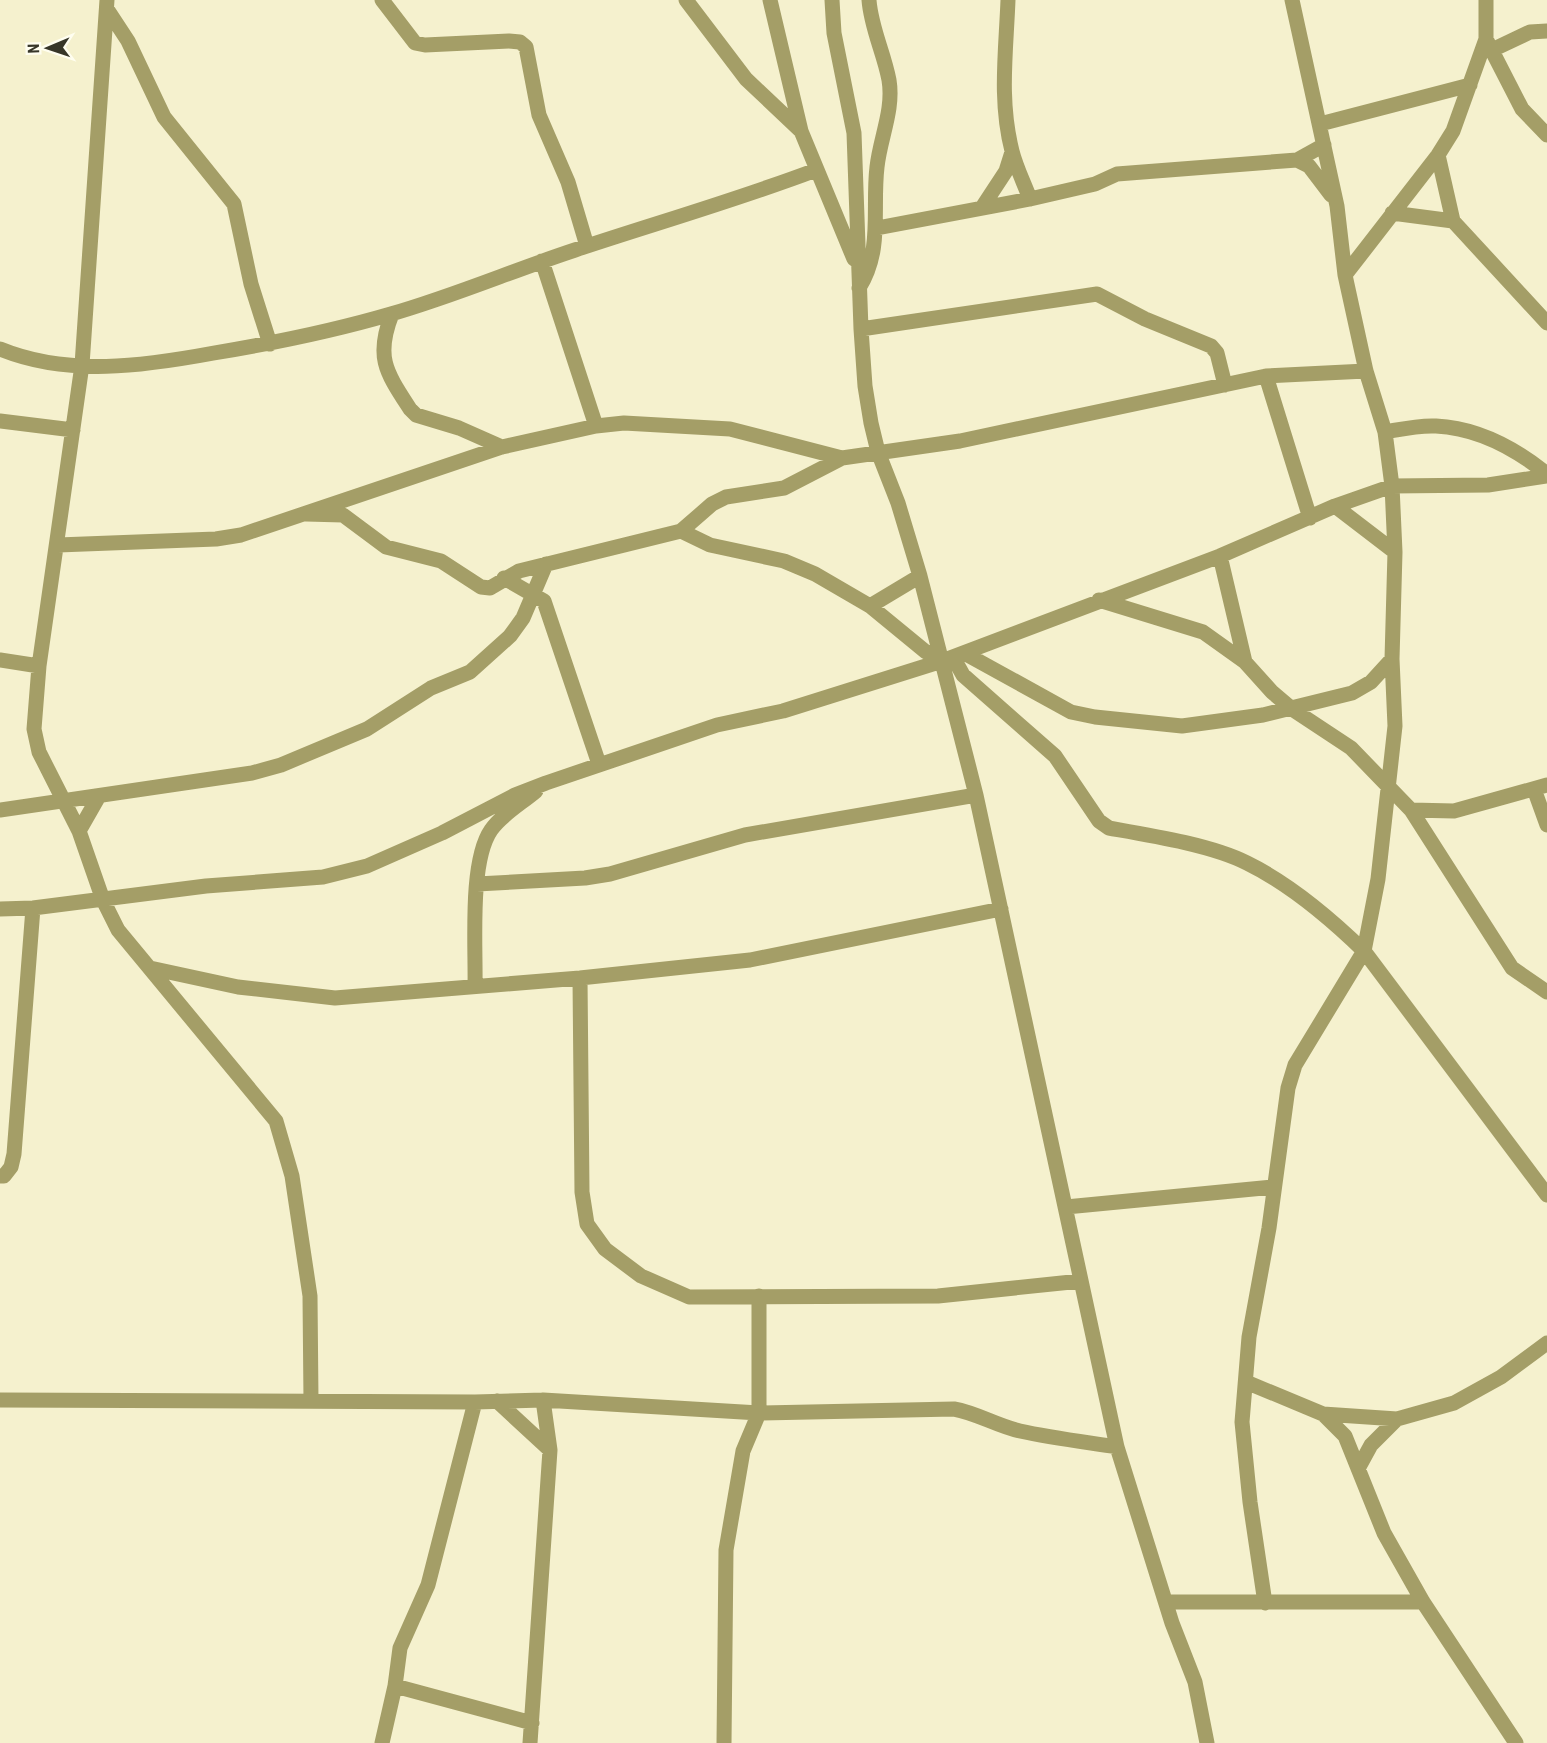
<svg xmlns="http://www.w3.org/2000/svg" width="1547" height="1743" viewBox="0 0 1547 1743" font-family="'Roboto Condensed',sans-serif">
<rect width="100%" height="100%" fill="#f5f1ce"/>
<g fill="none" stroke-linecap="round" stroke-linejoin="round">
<path stroke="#a49e67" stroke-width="15" d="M107 0 82 365 39 666 34 729 39 752 79 831 103 900 118 930 276 1121 292 1176 310 1296 311 1401
M382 0 415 43 425 45 509 41 520 42 526 47 539 115 568 182 587 246
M686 0 746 79 801 131
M770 0 801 131 854 259
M832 0 834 33 854 133 861 329 865 386 871 423 878 452 898 503 920 576 976 795 1117 1447 1172 1623 1195 1682 1207 1743
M1008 0C1006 52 999 100 1012 151 1016 167 1024 183 1030 199
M107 9 128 41 164 117 234 204 251 284 270 344
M1486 39 1522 109 1547 135
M1492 50 1530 32 1547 31
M1320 124 1470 85
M1438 155 1453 221 1547 323
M1297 160 1309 166 1331 195
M983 206 1006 171 1012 152
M1392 213 1453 221
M877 228 1030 199 1095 184 1117 174 1297 160 1324 145
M542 261 596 426
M1345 275 1438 155 1453 131 1486 39V0
M859 288C883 250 872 209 877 167 880 138 894 110 889 80 884 53 871 28 869 0
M392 314C375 357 386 372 410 409L416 415 459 428 502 447
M861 329 1097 294 1145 319 1211 346 1217 353 1225 385
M0 349C68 377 144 366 214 353 274 343 333 331 391 314 454 296 514 270 575 250 656 223 737 200 816 170
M1266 376 1310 518
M0 421 73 430
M1385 432C1402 429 1419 425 1436 426 1478 428 1516 449 1547 474
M1335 506 1395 552
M306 514 343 515 386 547 441 561 481 587 490 588 519 571 681 531 712 504 726 497 784 488 842 458 960 441 1266 376 1366 371
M681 531 710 545 784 561 815 574 870 606 926 652 940 654
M58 545 216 539 241 535 502 447 596 426 624 423 730 429 842 458
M1220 556 1245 662
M504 578 544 601 599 764
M1099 600 1203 632 1245 662 1272 692 1292 709 1351 748 1411 810 1512 968 1547 992
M870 606 920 576
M964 653 1071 712 1095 717 1182 726 1263 715 1352 693 1371 682 1392 659
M953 657 963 675 1055 756 1099 821 1109 828C1149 835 1212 845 1247 863 1290 884 1330 918 1364 951L1547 1195
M0 660 39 666
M1534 789 1547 825
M0 810 252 773 281 765 367 729 431 688 470 672 510 636 523 618 546 564
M1411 810 1454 811 1547 785
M79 831 99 796
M477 884 585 878 610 874 745 835 976 795
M0 909 33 908 206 886 323 877 367 866 442 833 515 795 546 783 717 725 783 711 942 661 1220 556 1335 506 1392 486 1488 485 1547 476
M150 968 238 987 335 998 580 978 750 960 1001 909
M580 978 582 1192 587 1224 605 1249 641 1276 689 1297 938 1296 1081 1281
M475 986C476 947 469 862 491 830 501 815 522 803 536 791
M0 1176H4L11 1167 14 1154 33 908
M1066 1207 1273 1187
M1246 1382 1323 1414 1397 1419 1454 1403 1501 1377 1547 1343
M0 1400 475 1402 543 1400 759 1413 954 1409C977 1413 997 1426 1020 1431 1052 1438 1085 1442 1117 1447
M497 1401 550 1450
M1323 1414 1345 1436 1384 1533 1423 1602 1516 1743
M1359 1467 1371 1445 1397 1419
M1166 1602H1423
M1265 1603 1250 1502 1242 1422 1249 1337 1269 1228 1288 1088 1295 1065 1364 951 1378 879 1395 726 1392 659 1395 552 1392 486 1385 432 1366 371 1345 275 1337 206 1292 0
M395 1686 532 1723
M382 1743 395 1686 400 1648 428 1585 475 1402
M530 1743 550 1450 543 1400
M724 1743 726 1550 743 1451 759 1413V1296"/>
</g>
<g transform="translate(48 48) rotate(268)" stroke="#fffef0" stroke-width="4.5" paint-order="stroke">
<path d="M0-4.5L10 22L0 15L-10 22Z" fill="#373628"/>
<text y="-9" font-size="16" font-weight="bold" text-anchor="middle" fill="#373628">N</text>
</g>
</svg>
